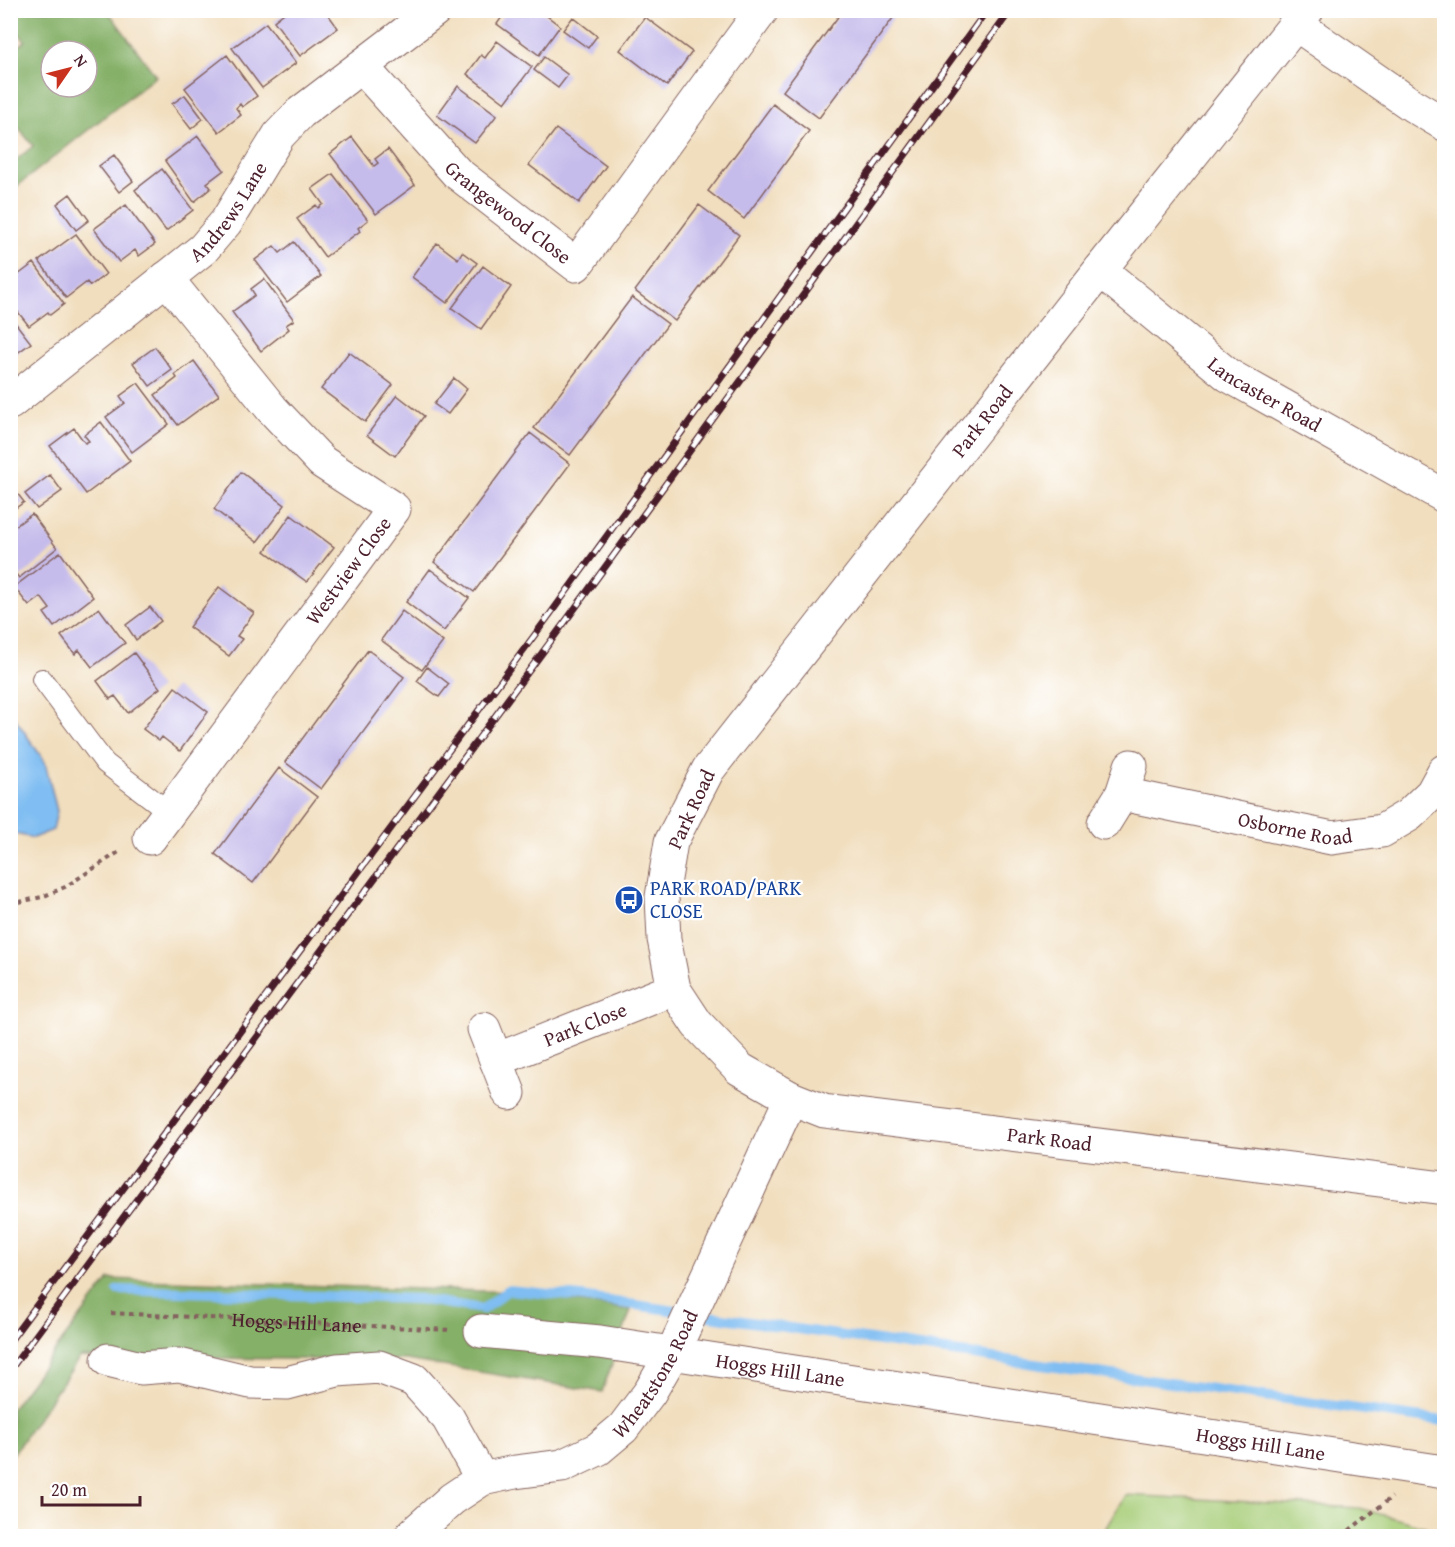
<svg xmlns="http://www.w3.org/2000/svg" width="1455" height="1547" viewBox="0 0 1455 1547" font-family="'Gentium Book Plus',serif">
<rect width="100%" height="100%" fill="#fff"/>
<filter id="ink" filterUnits="userSpaceOnUse"><feTurbulence type="fractalNoise" baseFrequency=".0167" numOctaves="2"/><feDisplacementMap in="SourceGraphic" scale="12" xChannelSelector="R" yChannelSelector="G"/><feConvolveMatrix kernelMatrix="1 2 1 2 8 2 1 2 1" color-interpolation-filters="sRGB"/></filter>
<filter id="wash" filterUnits="userSpaceOnUse"><feTurbulence type="fractalNoise" baseFrequency=".008" numOctaves="4" result="noise"/><feDisplacementMap in="SourceGraphic" scale="24" xChannelSelector="R" yChannelSelector="G"/><feGaussianBlur stdDeviation="1.35" result="paint"/><feColorMatrix in="noise" values="0 0 0 0 0 0 0 0 0 0 0 0 0 0 0 0 0 1.4 0 .05"/><feComposite in="paint" operator="in"/></filter>
<g filter="url(#wash)">
<rect width="100%" height="100%" fill="#f1debe"/>
<path fill="#a7cd78" stroke="#787652" stroke-width="1.5" d="M1125 1495 1359 1508 1444 1532V1536H1101Z"/>
<path fill="#85b068" stroke="#68684a" stroke-width="1.5" fill-rule="evenodd" d="M11 10 108 11 156 76 11 191V164L33 146 11 118V53L25 41 11 24ZM51 51H87V87H51Z
M109 1279 516 1292 631 1310 602 1392 406 1360 80 1357 11 1457V1409Z"/>
<path fill="#7fbdf2" stroke="#646e8e" stroke-width="1.5" d="M10 711 45 762 57 811 53 830 33 838 11 833Z"/>
<g fill="none" stroke-linecap="round" stroke-linejoin="round">
<path stroke="#7fbdf2" stroke-width="10" d="M118 1290 418 1299 483 1309 508 1290 581 1297 1048 1366 1444 1421"/>
</g>
<g id="blocks">
<path fill="#c6bceb" d="M288 10H325L338 28 300 56 274 21Z
M507 10H539L560 26 539 55 497 24Z
M843 10H899L819 118 783 91Z
M573 17 597 36 588 48 563 30Z
M645 17 692 52 667 86 620 50Z
M266 23 296 63 262 88 232 48Z
M497 41 532 67 505 103 467 74 481 55 485 58Z
M227 55 257 96 242 107 240 104 236 108 241 115 219 132 185 88Z
M544 57 568 75 558 88 534 70Z
M458 86 497 115 475 143 437 115Z
M185 95 203 119 191 129 172 104Z
M773 104 809 131 744 219 708 191Z
M556 129 606 166 579 203 529 165Z
M198 136 224 170 207 183 211 188 194 202 165 161Z
M352 137 374 166 378 163 375 159 388 149 415 185 376 214 330 154Z
M114 155 133 181 119 192 99 166Z
M162 169 193 210 166 231 135 190Z
M333 174 368 220 358 228 360 231 325 257 297 219 316 205 318 208 323 204 312 189Z
M70 194 89 220 76 230 57 204Z
M126 205 155 244 139 256 135 250 119 262 94 229Z
M699 205 739 235 675 321 635 291Z
M76 234 106 274 90 286 87 282 66 298 39 261Z
M294 242 321 276 287 302 255 260 274 246 280 253Z
M437 243 458 259 462 252 477 263 447 303 412 277Z
M34 263 64 304 50 315 48 312 29 326 10 302V281Z
M483 266 511 287 481 329 452 308Z
M264 279 294 320 286 325 289 329 261 351 232 312 255 295 251 289Z
M632 297 668 324 570 455 534 428Z
M10 316 31 343 13 356 11 354H10Z
M155 347 172 370 150 386 133 363Z
M349 352 393 385 365 422 321 389Z
M194 361 219 395 178 425 155 395 177 378 175 375Z
M454 378 467 389 448 414 434 404Z
M138 383 169 424 132 452 106 417 125 403 120 396Z
M397 395 424 416 395 456 367 435Z
M101 422 130 461 86 494 50 446 74 428 85 443 89 441 84 435Z
M530 433 570 464 474 592 434 562Z
M241 472 285 505 257 542 214 509Z
M50 475 62 491 37 509 25 494Z
M10 484 24 502 10 512Z
M32 514 57 548 19 578 10 567V530Z
M291 515 334 547 307 582 265 551Z
M60 552 93 597 54 627 44 613 50 609 41 597 29 606 14 587Z
M430 569 469 598 444 631 406 602Z
M219 587 254 613 237 636 242 639 229 656 189 627Z
M150 607 161 621 136 640 126 625Z
M99 608 125 643 92 667 79 650 75 654 61 636Z
M402 611 443 642 422 670 381 640Z
M368 650 404 677 321 789 285 762Z
M134 653 160 688 128 713 115 696 110 699 97 681Z
M427 667 449 684 439 697 417 681Z
M175 687 208 712 180 751 162 737 159 741 143 729Z
M279 768 317 797 253 883 215 854Z"/>
</g>
</g>
<g filter="url(#ink)">
<use href="#blocks" fill-opacity="0" stroke="#84625e" stroke-width="1.5"/>
<g fill="none" stroke-linecap="round" stroke-linejoin="round">
<g stroke="#84625e" stroke-width="22">
<path id="lane" d="M42 679 105 763 169 812"/>
</g>
<g stroke="#84625e" stroke-width="35">
<g id="street">
<path id="s2" d="M1307 10 1100 270 708 770 671 842 662 897 664 939 674 989 697 1024 740 1069 791 1098 824 1111 1444 1188"/>
<path d="M1297 25 1412 105 1444 124"/>
<path id="s3" d="M362 67 457 173 576 265 762 10"/>
<path id="s4" d="M1100 270 1228 375 1444 496"/>
<path id="s5" d="M10 403 203 249 226 222 279 135 300 113 435 10"/>
<path id="s6" d="M1122 794 1332 838 1382 831 1409 815 1432 793 1444 771"/>
<path d="M1104 823 1122 794 1131 766"/>
<path id="s7" d="M150 838 394 509 322 462 272 409 166 278"/>
<path d="M484 1029 509 1093"/>
<path id="s8" d="M496 1060 674 989"/>
<path id="s9" d="M481 1331 600 1342 1444 1472"/>
<path d="M108 1360 141 1368 179 1365 250 1382 287 1383 337 1370 379 1367 414 1380 448 1418 482 1479"/>
<path id="s10" d="M411 1536 414 1533 452 1499 482 1479 515 1472 562 1466 598 1449 623 1428 650 1392 672 1354 791 1098"/>
</g>
</g>
<g stroke="#84625e" stroke-width="4" stroke-dasharray="4.5 4.5" stroke-linecap="butt">
<path d="M10 904 42 897 65 887 122 850"/>
<path id="s1" d="M111 1313 451 1330"/>
<path d="M1342 1536 1392 1497"/>
</g>
<use href="#lane" stroke="#fff" stroke-width="20"/>
<use href="#street" stroke="#fff" stroke-width="33"/>
<g stroke="#4a1f2b" stroke-width="7">
<path id="rail" d="M10 1341 551 613 987 10
M10 1370 565 622 1011 10"/>
</g>
<use href="#rail" stroke="#fff" stroke-width="4.5" stroke-dasharray="14" stroke-linecap="butt"/>
</g>
</g>
<defs>
<g id="bus-disc" transform="scale(1.5)"><circle r="9.5" fill="#1a4fb4" stroke="#fff"/><path d="M-5-6H5V4H4V6H2V4H-2V6H-4V4H-5ZM-3.5-4V0h7V-4ZM-3.5 1.2v1.5H-2V1.2ZM2 1.2v1.5H3.5V1.2Z" fill="#fff"/></g>
</defs>
<g fill-rule="evenodd">
<use href="#bus-disc" x="629" y="900"/>
</g>
<g text-anchor="middle" stroke-width="4.5" stroke-linejoin="round" paint-order="stroke">
<g font-size="20" fill="#4a1f2b" stroke="#fff">
<text dy="7" stroke="none"><textPath href="#s5" startOffset="292">Andrews Lane</textPath></text>
<text dy="7" stroke="none"><textPath href="#s3" startOffset="207">Grangewood Close</textPath></text>
<text dy="7" stroke="none"><textPath href="#s4" startOffset="207">Lancaster Road</textPath></text>
<text transform="translate(982 421) rotate(-52)" y="7">Park Road</text>
<text dy="7" stroke="none"><textPath href="#s7" startOffset="333">Westview Close</textPath></text>
<text transform="translate(691 809) rotate(-65)" y="7">Park Road</text>
<text dy="7" stroke="none"><textPath href="#s6" startOffset="177">Osborne Road</textPath></text>
<text dy="7" stroke="none"><textPath href="#s8" startOffset="96">Park Close</textPath></text>
<text dy="7" stroke="none"><textPath href="#s2" startOffset="1623">Park Road</textPath></text>
<text dy="7" stroke="none"><textPath href="#s1" startOffset="186">Hoggs Hill Lane</textPath></text>
<text dy="7" stroke="none"><textPath href="#s9" startOffset="302">Hoggs Hill Lane</textPath></text>
<text dy="7" stroke="none"><textPath href="#s10" startOffset="308">Wheatstone Road</textPath></text>
<text dy="7" stroke="none"><textPath href="#s9" startOffset="788">Hoggs Hill Lane</textPath></text>
</g>
<g font-size="20" fill="#164399" stroke="#fff" text-anchor="start">
<text x="650" y="895">PARK ROAD/PARK<tspan x="650" dy="23">CLOSE</tspan></text>
</g>
</g>
<rect width="1455" height="1547" fill="none" stroke="#fff" stroke-width="36"/>
<g transform="translate(69 69) rotate(55)"><circle r="28" fill="#ffffff" stroke="#b7a5aa" stroke-width="1.5"/>
<path d="M0-4.5L10 22L0 15L-10 22Z" fill="#c8321e"/>
<text y="-9" font-size="16" font-weight="bold" text-anchor="middle" fill="#4a1f2b">N</text>
</g>
<path d="M42 1496v9h98v-9" fill="none" stroke="#4a1f2b" stroke-width="3"/>
<text x="51" y="1496" font-size="18" fill="#4a1f2b" stroke="#ffffff" stroke-width="4.5" paint-order="stroke">20 m</text>
</svg>
